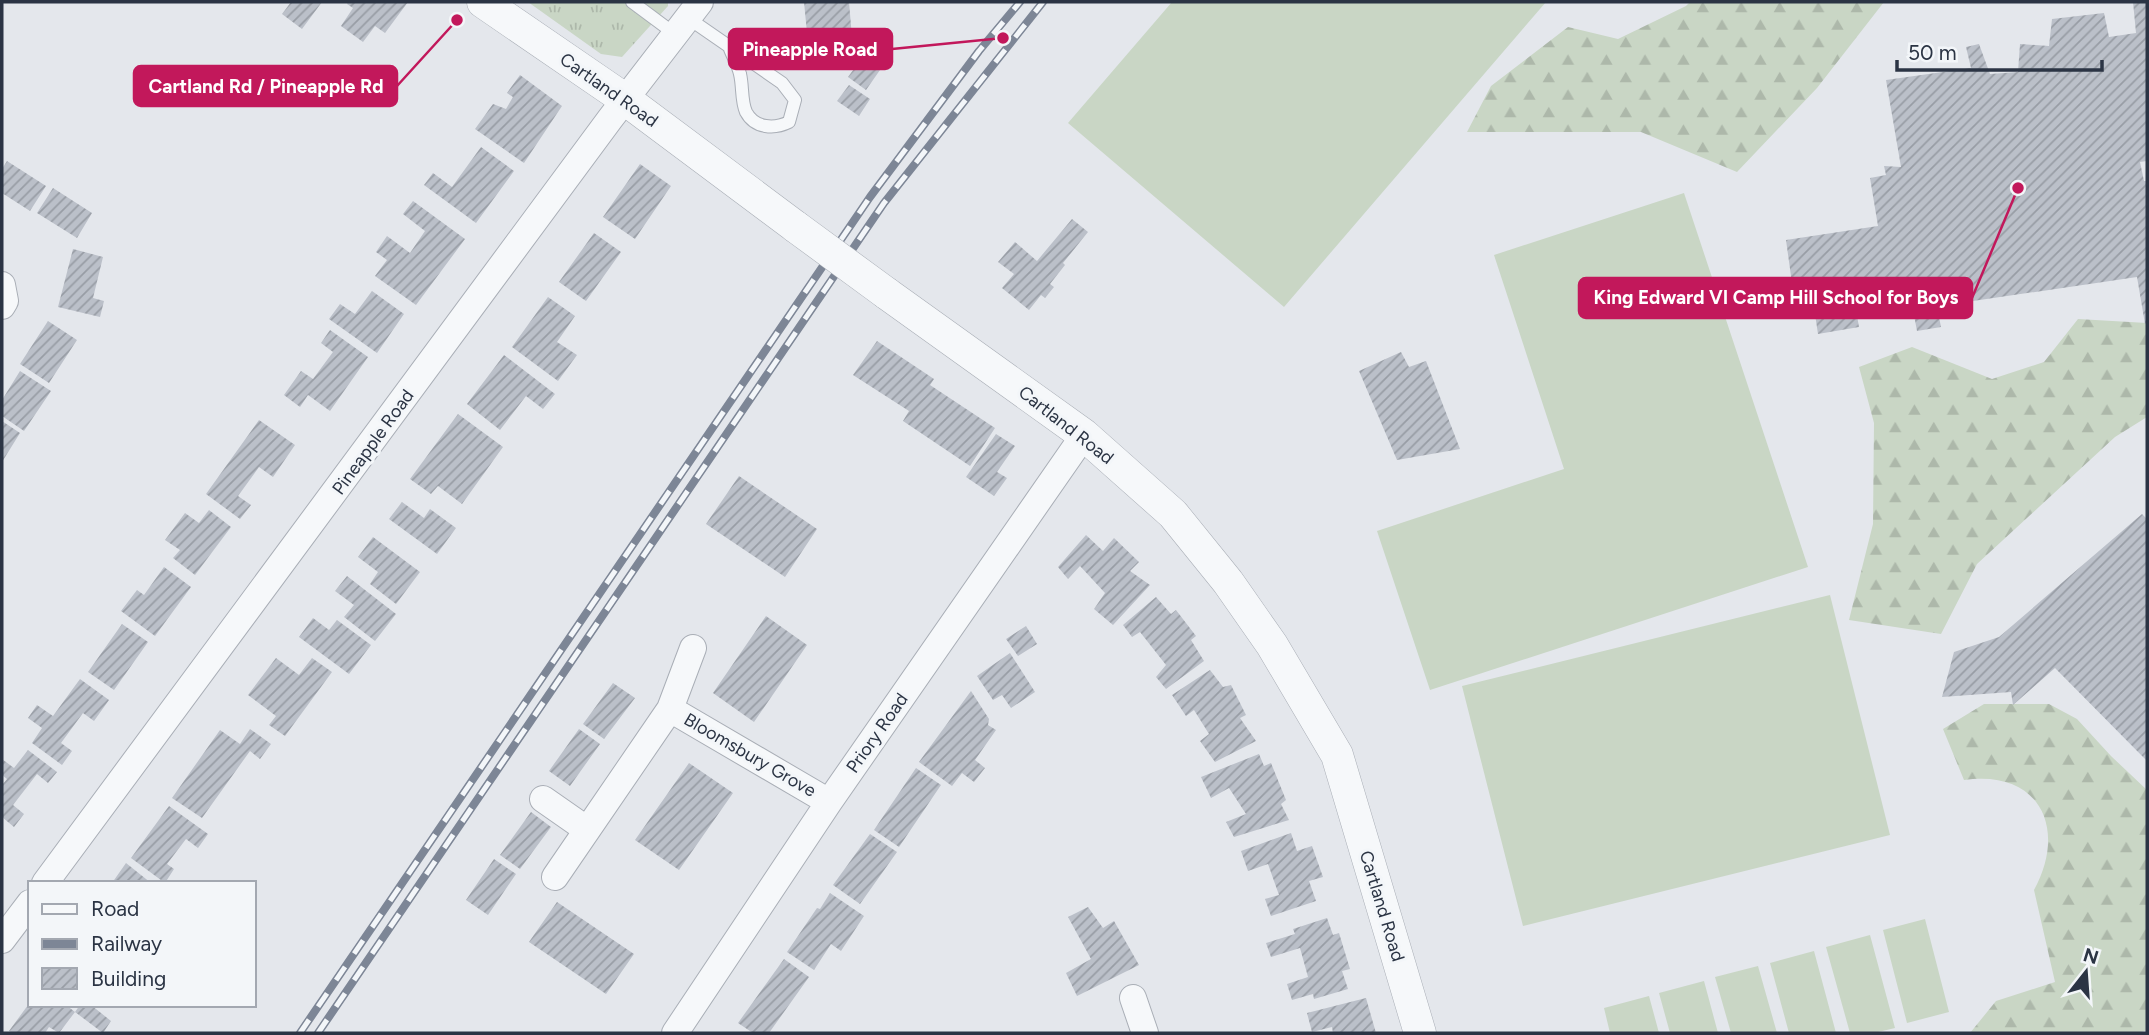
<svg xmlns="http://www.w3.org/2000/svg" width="2149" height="1035" viewBox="0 0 2149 1035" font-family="Figtree,sans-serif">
<defs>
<pattern id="grass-tufts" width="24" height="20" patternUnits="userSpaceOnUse" patternTransform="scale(1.75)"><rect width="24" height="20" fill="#c9d6c5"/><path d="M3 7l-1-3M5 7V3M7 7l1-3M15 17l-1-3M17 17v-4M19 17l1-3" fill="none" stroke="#adb8aa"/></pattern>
<pattern id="forest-firs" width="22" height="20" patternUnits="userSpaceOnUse" patternTransform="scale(1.75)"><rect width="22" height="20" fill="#c9d6c5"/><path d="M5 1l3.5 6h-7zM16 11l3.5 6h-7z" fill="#adb8aa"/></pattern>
<pattern id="building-hatch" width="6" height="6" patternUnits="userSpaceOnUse" patternTransform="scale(1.75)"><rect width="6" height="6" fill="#bbc0c9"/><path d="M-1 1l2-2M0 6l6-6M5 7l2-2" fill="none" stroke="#989da5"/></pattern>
</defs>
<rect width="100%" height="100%" fill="#e4e7ec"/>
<path fill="url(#grass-tufts)" d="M528 2H668V6L622 57 601 54Z"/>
<path fill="url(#forest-firs)" d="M1690 2H1884L1817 88 1737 172 1641 132H1467L1491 86 1568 27 1618 39 1686 6Z
M2078 319 2147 323V417L2115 437 1977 564 1941 634 1849 620 1873 524 1874 423 1859 367 1912 347 1992 379 2044 362Z
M1984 704H2049L2077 719 2111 756 2147 790V1030L2138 1033H1970L1996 1001 2055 982 2034 890C2068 828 2039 769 1964 780L1943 729Z"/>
<path fill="#c9d6c5" d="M1172 2H1546L1284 307 1068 123Z
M1684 193 1808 567 1430 690 1377 531 1564 469 1494 255Z
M1830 595 1890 835 1523 926 1462 686Z
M1925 919 1949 1012 1907 1023 1883 930Z
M1870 935 1895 1028 1874 1033H1850L1826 947Z
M1814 951 1836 1033H1789L1770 963Z
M1758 966 1777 1033H1731L1715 977Z
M1704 981 1718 1033H1670L1659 993Z
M1649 996 1659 1033H1610L1604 1008Z"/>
<path fill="url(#building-hatch)" d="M291 2H322L302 29 282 14Z
M348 2H408L385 33 375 26 363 42 341 26 353 8 347 4Z
M804 2H849L853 49 809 53Z
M2133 2H2147V161L2140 162 2144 181H2147V323L2145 324 2137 277 1939 306V303L1893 310H1856L1859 327 1818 334 1813 301 1795 305 1786 240 1878 226 1870 178 1886 175 1884 166 1901 167 1886 80 1971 68 1966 47 1979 44 1990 74 2018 72 2020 44 2049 46 2052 19 2104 13 2109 37 2136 33Z
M862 58 880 70 866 90 848 77Z
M520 75 562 106 524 163 475 129 493 104 506 109 513 97 507 93Z
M849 85 870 99 859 116 837 101Z
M481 147 514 171 476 223 424 185 433 173 452 187Z
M7 161 46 186 30 211 2 193V169Z
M640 164 671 186 635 239 603 217Z
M53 188 92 213 77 238 37 213Z
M413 201 465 239 416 305 375 276 387 260 376 252 387 236 410 253 425 231 403 214Z
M1072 219 1088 232 1063 263 1065 265 1050 284 1054 287 1045 298 1041 295 1029 310 1002 288 1014 274 998 262 1015 242 1037 261Z
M594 233 621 252 586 301 559 282Z
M73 249 103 257 93 298 104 301 100 317 58 307Z
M372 291 404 314 377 353 329 319 340 304 355 314Z
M548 297 575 316 557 342 577 355 558 381 512 347Z
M1938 312 1941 327 1917 331 1914 315Z
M48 321 77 340 49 383 20 364Z
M330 330 368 357 330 411 308 395 300 407 284 395 301 371 313 379 333 352 321 343Z
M877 341 934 379 930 385 995 428 970 466 903 421 909 411 853 375Z
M1401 352 1409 367 1426 361 1460 449 1397 460 1359 371Z
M504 355 555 394 543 409 526 396 500 430 467 404Z
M20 371 51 391 24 431 2 416V400Z
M458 414 503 447 462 504 438 486 431 494 410 479Z
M259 420 295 445 273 477 259 467 238 496 251 505 240 519 206 494Z
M2 421 20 433 2 462Z
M996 434 1015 446 997 472 1007 478 994 496 966 477Z
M739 476 817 529 785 577 706 524Z
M402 502 424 518 430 509 456 528 437 554 389 519Z
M209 510 231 527 195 575 173 558 180 550 165 540 185 513 199 523Z
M2142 514 2147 519V761L2055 668 2013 705 2011 692 1942 697 1954 652 1999 637Z
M1086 535 1103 551 1114 538 1139 562 1130 571 1150 585 1113 625 1094 609 1105 593 1080 566 1068 579 1058 567Z
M373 537 420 572 396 604 370 584 378 572 358 557Z
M164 567 191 587 155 636 121 611 137 590 144 595Z
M347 576 396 614 375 641 344 617 354 605 335 591Z
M1156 597 1171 614 1176 610 1196 636 1191 640 1204 661 1166 689 1156 677 1166 665 1140 632 1132 637 1123 625Z
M766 616 807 645 754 722 713 693Z
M313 618 329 630 337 620 371 645 349 674 299 637Z
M122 624 148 642 114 690 88 672Z
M1026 626 1037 644 1018 656 1006 639Z
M1010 653 1035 692 1011 708 1002 695 993 700 977 676Z
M276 658 299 675 312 658 332 672 285 736 269 725 276 716 248 695Z
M1210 670 1223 687 1231 685 1246 715 1240 718 1256 741 1215 762 1200 741 1209 734 1194 710 1186 716 1172 695Z
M80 679 109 700 94 721 83 713 61 743 72 751 62 765 32 743 42 728 28 718 37 705 53 716Z
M613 683 635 698 604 739 583 724Z
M971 691 989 719 988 725 996 730 975 760 985 768 974 782 962 773 952 786 919 762Z
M250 729 271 744 260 759 250 751 202 818 172 798 220 730 240 744Z
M579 729 600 744 570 786 549 771Z
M28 750 57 772 48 783 37 774 13 805 24 814 14 827 2 817V785L7 779 2 775V759L14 768Z
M1259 754 1264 766 1271 763 1286 800 1281 804 1289 820 1234 837 1226 822 1246 814 1229 788 1211 798 1201 777Z
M689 763 733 793 679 870 635 840Z
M916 768 941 785 899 847 874 830Z
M169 806 208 834 198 848 186 839 167 864 174 869 165 883 131 858Z
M531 812 551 827 520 869 500 855Z
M1291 833 1297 851 1312 846 1323 877 1309 881 1316 901 1271 916 1265 899 1279 895 1268 864 1248 871 1241 851Z
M870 834 897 852 860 904 833 885Z
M494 859 516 874 488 915 466 900Z
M126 863 151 883H112Z
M830 893 864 916 841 951 831 944 814 970 787 952 817 908 820 909Z
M557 902 634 954 606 994 529 942Z
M1088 907 1103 928 1114 921 1139 965 1077 996 1066 973 1091 959 1068 917Z
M1327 918 1333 935 1339 933 1350 969 1342 971 1348 989 1314 999 1313 994 1292 1000 1287 984 1308 977 1300 948 1271 957 1266 943 1295 934 1293 929Z
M784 959 809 977 769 1033H753L738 1023Z
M1366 998 1376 1033H1333L1332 1027 1312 1032 1307 1013Z
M28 1005H66L75 1012 59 1033 49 1027 45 1033H12L9 1031Z
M80 1005H91L111 1021 103 1033 75 1012Z"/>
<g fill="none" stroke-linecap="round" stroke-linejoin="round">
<g stroke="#a9aeb6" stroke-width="14">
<path id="service" d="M632 2 675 34
M688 18 782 83 795 100 789 122C775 129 755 129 746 112 741 101 743 86 740 74 738 65 733 57 730 49"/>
</g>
<g stroke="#a9aeb6" stroke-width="28">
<path id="minor" d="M2 285 5 301 2 306
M670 709 829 802
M543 799 586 829
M555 877 670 709 693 648
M45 883 610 119 700 2
M2 940 30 903
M1133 998 1145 1033
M675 1033 829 802 1084 435"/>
</g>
<g stroke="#a9aeb6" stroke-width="33">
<path id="tertiary" d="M483 2 626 100 796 227
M886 293 1084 435 1173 514 1228 582 1272 645 1337 755 1420 1033"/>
</g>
<use href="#service" stroke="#f6f8fa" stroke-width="12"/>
<use href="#minor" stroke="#f6f8fa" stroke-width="26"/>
<use href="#tertiary" stroke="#f6f8fa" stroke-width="32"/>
<g stroke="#7d8696" stroke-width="8">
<path id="rail" d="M300 1033 870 197 979 51 1020 2
M318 1033 884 203 1043 2"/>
</g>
<use href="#rail" stroke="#f3f6f9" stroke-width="5" stroke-dasharray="16" stroke-linecap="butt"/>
<g stroke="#a9aeb6" stroke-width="33" stroke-linecap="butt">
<path id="tertiary-bridge" d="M796 227 886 293"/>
</g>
<use href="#tertiary-bridge" stroke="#f6f8fa" stroke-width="32"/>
</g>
<g text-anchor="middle" stroke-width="6" stroke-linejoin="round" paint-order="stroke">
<g font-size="18" fill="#2b3444" stroke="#f3f6f9">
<text transform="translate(609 90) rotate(35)" y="6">Cartland Road</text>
<text transform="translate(1066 425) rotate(38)" y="6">Cartland Road</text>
<text transform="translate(373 442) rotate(-54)" y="6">Pineapple Road</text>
<text transform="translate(877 733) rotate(-55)" y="6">Priory Road</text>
<text transform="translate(750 755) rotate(30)" y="6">Bloomsbury Grove</text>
<text transform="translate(1382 906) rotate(73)" y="6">Cartland Road</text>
</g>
</g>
<path fill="none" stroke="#c2185b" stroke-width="2.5" d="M1003 38L892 49M457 20L397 86M2018 188L1972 298"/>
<g fill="#c2185b" stroke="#f3f6f9" stroke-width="2.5">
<circle cx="1003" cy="38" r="7"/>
<circle cx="457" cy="20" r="7"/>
<circle cx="2018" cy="188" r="7"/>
</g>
<g fill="#c2185b" stroke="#c2185b" stroke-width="2.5">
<rect x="729" y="29" width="163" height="40" rx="7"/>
<rect x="134" y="66" width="263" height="40" rx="7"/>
<rect x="1579" y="278" width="393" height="40" rx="7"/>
</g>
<g font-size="19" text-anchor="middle" font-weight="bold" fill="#fff">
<text x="810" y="56">Pineapple Road</text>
<text x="266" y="93">Cartland Rd / Pineapple Rd</text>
<text x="1776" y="304">King Edward VI Camp Hill School for Boys</text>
</g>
<rect width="2149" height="1035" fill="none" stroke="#2b3444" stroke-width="7"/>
<rect x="28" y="881" width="228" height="126" fill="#f3f6f9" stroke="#a3a8b1" stroke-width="2"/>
<rect x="42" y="904" width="35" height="10" fill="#f6f8fa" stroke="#a3a8b1" stroke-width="2"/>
<text x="91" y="916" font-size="21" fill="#2b3444">Road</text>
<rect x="42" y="939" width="35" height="10" fill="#7d8696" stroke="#a3a8b1" stroke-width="2"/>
<text x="91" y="951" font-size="21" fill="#2b3444">Railway</text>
<rect x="42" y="968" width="35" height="21" fill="url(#building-hatch)" stroke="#a3a8b1" stroke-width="2"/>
<text x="91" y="986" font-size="21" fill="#2b3444">Building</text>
<g transform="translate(2086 972) rotate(17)" stroke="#f3f6f9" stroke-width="5" paint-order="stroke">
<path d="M0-5L12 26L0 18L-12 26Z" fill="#2b3444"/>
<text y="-10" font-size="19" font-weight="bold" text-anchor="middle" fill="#2b3444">N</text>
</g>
<path d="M1897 60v10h205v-10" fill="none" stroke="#2b3444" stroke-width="3.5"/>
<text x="1908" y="60" font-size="21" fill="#2b3444" stroke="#f3f6f9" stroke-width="5" paint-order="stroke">50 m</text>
</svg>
